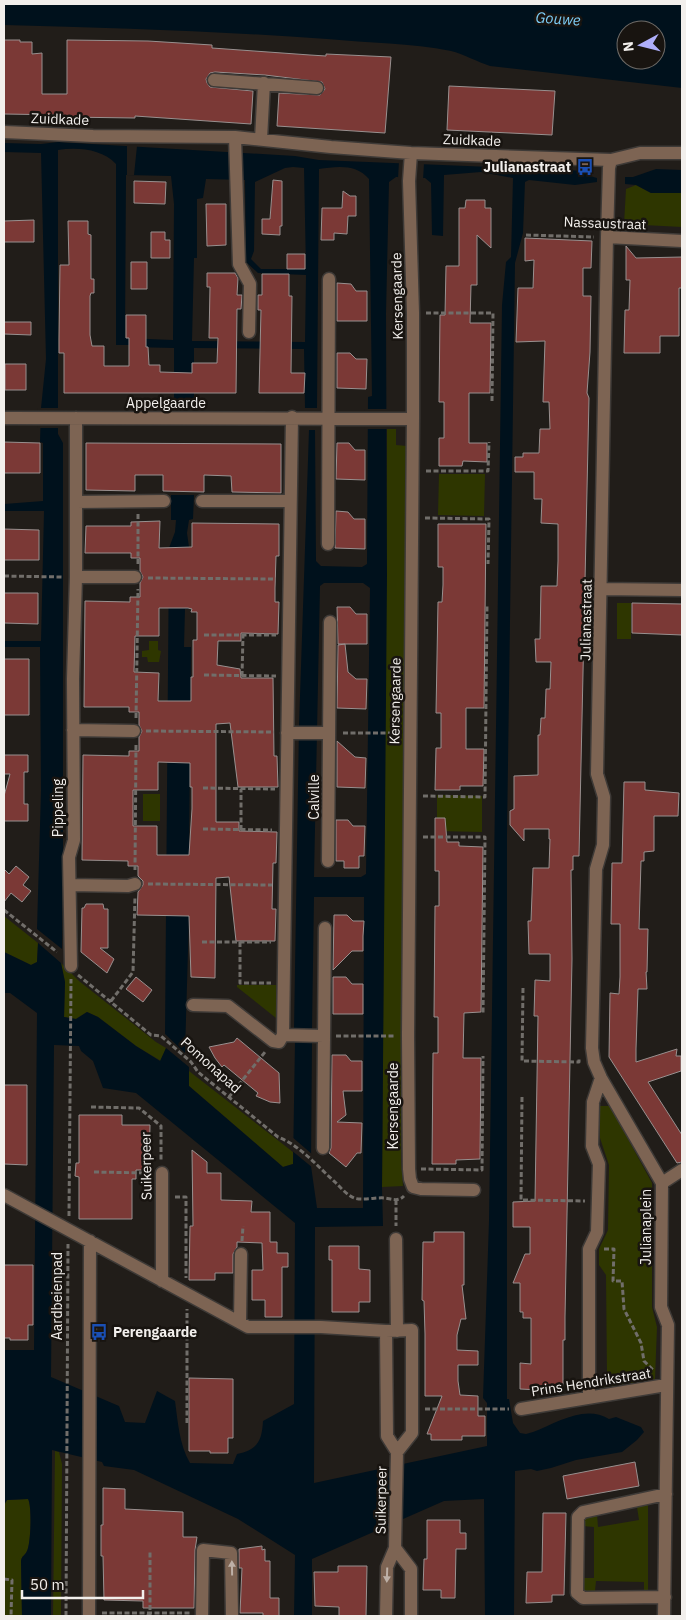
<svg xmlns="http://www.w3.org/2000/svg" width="686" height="1620" viewBox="0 0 686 1620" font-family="'IBM Plex Sans',sans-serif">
<rect width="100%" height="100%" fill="#211d19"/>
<path fill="#2e3600" d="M636 185 651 193H682V227L624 224 626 189Z
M387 429H396V445L407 446 401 1161 403 1186 382 1187Z
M439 474H485L484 516 438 515Z
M617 603H631V639H617Z
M149 641H158V650L161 651 159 662H148L147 657H142V651L149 650Z
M143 794H160V821H143Z
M437 795 482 796V832L437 831Z
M4 916 38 943 37 962 31 965 4 952Z
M61 963 79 981 156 1042 166 1048 161 1061 136 1046 98 1017 87 1012 76 1019 64 1017 65 982Z
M237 985H276V1018L237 987Z
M189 1071 293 1152V1164L283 1167 189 1086Z
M599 1106H610L652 1183V1307L657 1327 655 1379 599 1388 597 1382 607 1377 606 1275 599 1265V1249L608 1230 609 1165 600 1138Z
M55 1451 59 1452 62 1464 61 1616H53Z
M28 1499C32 1505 31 1544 27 1551 25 1556 22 1555 21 1561L22 1616H4V1505L7 1500Z
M648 1504V1592H644V1582L596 1581 595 1591H584V1578H594V1527L583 1526V1517L597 1514 598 1527 639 1520 637 1507Z"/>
<path fill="#00111c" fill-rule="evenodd" d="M4 4H682V88L490 66C478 62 463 54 451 51 411 43 368 43 327 39 219 31 111 28 4 25ZM626 30H656V60H626Z
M58 142 295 156 319 160 589 171 590 176 597 178V182L575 185 529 180 525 182 523 233 515 263 507 835V1399H509L513 1423 520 1433 526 1434 533 1432C556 1423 585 1404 609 1419L616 1417 641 1427 644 1432 637 1440 622 1452 576 1460 551 1468 537 1471 531 1469 515 1471 514 1616H485L484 1499 444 1501 312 1559V1616H294L295 1555 238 1519 134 1470 104 1466 102 1462 52 1450 51 1616H22L21 1561C22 1555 25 1556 27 1551 31 1543 32 1505 28 1499L7 1500 4 1505V1350H34L37 1013 10 993H4V952L31 965 37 962 38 943 61 963 65 982 64 1017 76 1019 87 1012 98 1017 136 1046 160 1061 166 1048 189 1067V1086L283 1167 293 1164 295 1041 312 1040 311 1166 317 1208H363L364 897H314L312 1030H294L299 726 309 430H315L316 561 321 566 362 567 367 564 368 397 372 396 369 179C357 164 337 166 319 169L317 408H305L304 349 194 348V409H174V348L129 347V345H116V164C102 149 78 147 58 150V434L63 443V886L62 949 37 929 41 791 40 647H4V641H41L44 511H4V504L43 501V443L40 442 41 408 46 359 41 153 4 152V143L41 144ZM293 167 304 168 306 269H261L251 259 254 251 255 182 285 168ZM481 172 513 178 511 257 506 262 502 305 489 1221 483 1398 487 1403V1446L314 1483 315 1227 383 1226 382 1187 387 575 386 314 389 182 396 177 425 178 431 183 432 235 443 236 444 175ZM126 175 171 176 174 204 173 340 125 338ZM206 179 245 180 246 262 258 273 306 275 305 342 192 341 194 258H197V199L203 198ZM324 583H363L370 588 366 874 361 877H314L320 586ZM54 1045 79 1046 81 1051 93 1061 103 1088 136 1093 295 1223 294 1404 263 1421C262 1440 258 1450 237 1454L233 1464 190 1463C179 1444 178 1422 175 1401L157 1391 145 1423 125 1422 119 1406 51 1377Z
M656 169 682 170V193H651L636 185 625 184V177H633Z
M171 495H194L193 519 189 520 187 533 189 547H192V609H185L184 647H191L189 855H186L185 916H189L185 1053 165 1034 169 548 175 532 176 520H171Z"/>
<path fill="#211d19" d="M127 145 137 146 134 175H127Z
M399 161 424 163 423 180 398 179Z
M38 408H61V428H37Z
M365 409H390V429H364Z
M291 1136 313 1155V1168L291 1150Z"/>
<path fill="#7b3936" stroke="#98908f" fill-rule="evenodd" d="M4 40H20V42H32V54L42 53V94H67V40L148 41 212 45V48L310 55 326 56V54L391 57 385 133 277 126 279 93 320 95 325 89 322 82 265 75 215 72 210 73 206 79 207 83 210 87 253 91 251 124 135 116V118L64 117V115L4 114Z
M449 86 555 91 552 135 447 130Z
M273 180 282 181V226H280V235L262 234V219H270Z
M134 181 166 182 165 204 134 203Z
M343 191 350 196H356V216H348L347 234 334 233V240H321L322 208H342Z
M466 200H485V208H491V248L477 235V285H471L470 323H491L490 393H469V443H487V462L463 461 462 466H439V438H444V402H439L440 315H445L446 266H459V208H465Z
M206 204H226V245L207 246Z
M34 220V242H4V221Z
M68 221H88V234L91 235V279H94V293H91L90 296V335L92 346H104V366H129V338H126V315H146V347H148L149 365H160V372L192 373V363H217L218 338H209L210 287H207V273H235L238 278 237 295H242L241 309H237L236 393H64V353H59V339L60 265H69Z
M151 232H165V240H170V258H151Z
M525 238 592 241 591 268H583V296H591L590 352 587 393 589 398 579 856H573V870H571L572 959 565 1317V1340H563V1386L560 1385V1391L520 1389V1363L531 1364V1318H523V1312H520V1283H513L525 1254H530V1227H513V1202L535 1201 538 1016H534L535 980 550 981V954H529L528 921H531L533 868H549L550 839H549V829H524V841L510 825V811L514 809V776L538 775V735H540L541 718H545L546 689H550L551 662H536L535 639H540L541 586H557L558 561V524L541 523 542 499H534V472H515V457H523V453H539L540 429H550L549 402H543L545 341 516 342 518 288H533L534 260 525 261Z
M626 246 636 258 682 257V288H679V336H660V353H624L625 310H629L630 280H626Z
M287 254H305V269H287Z
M131 262H147V289H131Z
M262 274H289V296H292L291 373H305L304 393H259L261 310H258V295H262Z
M337 283 351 284 356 291H367V321H337Z
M4 322H31V335L4 334Z
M337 353H350L356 359H367L366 389 337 388Z
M5 364H26V390H5Z
M4 442 40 443V473H4Z
M86 443 281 444V493L232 492 231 476 204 475V492L163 491V475H135V491L86 490Z
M337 443H349L355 450H365V480L336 479Z
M336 511 348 512 354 519H365V549L335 548Z
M160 521 159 548 192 547V523L279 524V556H276L275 588V602H279L278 634 241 633V641H218L217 665 240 669 241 678H273L274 756H277L278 787H238L230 723 216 724V822H239V831L277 832 276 863H273L272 909H276L275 941H236L229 877 216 878 215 978 191 977 189 916 137 915 138 892 143 885V881L138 876V866H128V861L82 860 83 755 129 756V751H139V737L142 731 139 725V712H129V707H84L85 601 130 602V597H140V583L143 577 140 571V558H131V553H85L86 526H131V522ZM159 608H188L192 609 191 612H197V640H193V677H191V701H158L159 673 134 672 135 636H159ZM158 762 190 763V787H192V809L189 855H157V826H133V790H158Z
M438 524H486L484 708H466V749H484L483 786H460V790H435L436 748H441V713H436L438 602H442L443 585V567H438Z
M4 529 39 530V560H4Z
M4 593H38V624L4 623Z
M632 603 682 604V635L632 633Z
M337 607H350L356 614H367V644H338Z
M345 644 348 672 356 679H367L366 709 337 708 338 645Z
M4 659H29V715H4Z
M337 741 355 757 366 758 365 788 337 787Z
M4 755H28V772H24V804H28V821H4V796L10 774H4Z
M624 782H645V790L679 793 678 816H654V851L644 852V861H641L639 929H648L647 972H646L647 989H638L636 1049V1062L677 1049 676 1056H681V1071L648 1082 682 1135V1162L677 1163 609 1057 610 993 619 994 620 977V924H611L612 863H622Z
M435 818H445L447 842H459V846L483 847 481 1012 464 1013 463 1058H481L480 1159 456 1160V1164H432L433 1053H438V1017H434L435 906H439V871H435Z
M336 820H348L353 826H365L364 856H359V868H344V861H336Z
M16 866 29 877 23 885 31 891 22 902 11 893 4 902V869L9 874Z
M86 904H103L104 909H108V948H100L114 959 107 973 81 952 82 908H84Z
M334 915H347L353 921H364L363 936V951H352L333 970Z
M136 977 152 990 143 1002 126 989Z
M333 977H346L352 984H363V1014H333Z
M237 1038 279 1073 280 1103 270 1102 256 1096 258 1093 224 1065 222 1067 215 1058 209 1047 234 1042Z
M332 1055H346L351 1061H362V1091H343L346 1115 337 1122 362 1123 361 1153H357L346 1167 329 1153 331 1148Z
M4 1085H27V1165L4 1164Z
M79 1115H122V1125H150L149 1170H136V1179H132V1219H79V1177L75 1176 76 1163H79Z
M192 1150 207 1162V1173H221V1200L252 1201 251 1212H270V1242H277V1253H288V1267H282V1317H265V1300H252V1270H263L262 1243 237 1242V1247L233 1254V1273H215V1280H189L190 1226H193Z
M434 1232H464V1285H462L466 1319H461L457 1335V1350L478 1351V1365H458V1381L460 1395 478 1396V1416H485V1436H462V1440H431V1434H427L442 1396H425V1334L424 1301 422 1300 423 1242H434Z
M329 1246H359V1269L370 1270V1302H359V1312H332V1260H329Z
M4 1265H33V1325H28V1340H10V1338H4Z
M189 1378 233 1379V1438H228V1453H210V1451H189Z
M635 1462 639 1486 567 1499 563 1476Z
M103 1488 125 1489V1509L183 1512V1537H197L195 1550 194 1608H143V1601L104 1600 103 1556H101V1525H103Z
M543 1513H566L564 1595H552V1602L526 1603 527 1572H542Z
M427 1520H460V1533H466V1549H456L455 1598H441V1590H423L424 1559H427Z
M262 1546V1550L265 1549V1561H270V1598H279V1616H263V1613H240L242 1568H239V1549Z
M338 1566H367L366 1616H339V1607L315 1606 314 1572H338Z"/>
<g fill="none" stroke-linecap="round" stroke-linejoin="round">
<g stroke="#3e3a37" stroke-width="15">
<path id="minor" d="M214 80 317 88
M4 132 93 136 235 137 331 147 411 153 611 160 640 153H682
M235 137 239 264 250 284 249 332
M261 139 264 83
M411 153 409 181 413 313V419L408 1036 409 1169 410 1179 413 1187 421 1189 474 1190
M611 160 609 168 607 237 597 774 604 797 603 845 596 869 592 1048 594 1062 601 1078 662 1183 661 1307 668 1325 664 1616
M607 237 682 241
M4 418 413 419
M202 501H290
M76 502 164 501
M328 544 329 279
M76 577H135
M601 589 682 590
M73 730 134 731
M287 733H329
M328 861 330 622
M70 885 128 886 135 884
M71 966 69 857 74 840 73 679 76 577V418
M193 1005 228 1006 273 1041 279 1042 283 1035 292 417
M283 1035 324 1036
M323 1148 325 928
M162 1173V1281
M662 1183 682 1170
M4 1195 248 1327H321L386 1331
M396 1239 397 1331
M240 1322 241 1254
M412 1330V1433L397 1452 387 1436 386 1331Z
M589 1397V1249L597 1232 599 1164 592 1146 593 1102 601 1078
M521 1409 666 1385
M395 1548 397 1452
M665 1597 583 1598 577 1593 578 1517 583 1512 666 1494
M89 1616 90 1241
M202 1616 203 1550 231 1553 232 1616
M386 1616 387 1567 395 1548 411 1569V1616"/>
</g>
<path stroke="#716e6a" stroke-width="3" stroke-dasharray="5 2.5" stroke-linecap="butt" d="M526 235 594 237
M426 313H493L492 401
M426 471H488L489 442
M138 514V565
M425 518 489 519 488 564
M4 576 63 577
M148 578 276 579
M204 635H276
M204 675 276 676
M242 676 243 635
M136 718 138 589
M146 731 274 732
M343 733H397
M203 788 275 789
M423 796 485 797 487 604
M203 829 272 830
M241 830V789
M423 837H485L483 1014
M135 870 136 744
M148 884 272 885
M4 910 57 952
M202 942H271
M240 942V983H271
M78 975 151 1035 161 1036 191 1062 198 1072 278 1137C301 1146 318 1167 336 1183 341 1188 347 1195 354 1198 363 1201 376 1197 385 1198 392 1199 398 1202 404 1196
M523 988 522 1061 579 1062V1059
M111 1001 133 972 135 896
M336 1036H395
M229 1097 265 1052
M522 1097 521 1200 585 1201
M91 1107 139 1108 161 1126V1160
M421 1169 482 1170 483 1056
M94 1172 150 1173
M175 1197H186V1278
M396 1200V1226
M69 1216 71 979
M242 1241 243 1226
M604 1249H614L613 1281H622L624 1309 641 1343 644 1361 654 1371
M425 1409H509
M187 1423V1309
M4 1579 12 1580 11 1616
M102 1613H190
M66 1616 68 1244
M147 1616 150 1614V1552"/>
<use href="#minor" stroke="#7d6453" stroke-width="12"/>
</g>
<defs><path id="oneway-solid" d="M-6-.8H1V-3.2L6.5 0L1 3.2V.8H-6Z" transform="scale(1.25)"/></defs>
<g fill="#bdb0a7">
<use href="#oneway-solid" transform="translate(232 1568) rotate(-91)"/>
<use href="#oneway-solid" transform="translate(387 1575) rotate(92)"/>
</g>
<defs>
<g id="bus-bare" transform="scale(1.35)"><path d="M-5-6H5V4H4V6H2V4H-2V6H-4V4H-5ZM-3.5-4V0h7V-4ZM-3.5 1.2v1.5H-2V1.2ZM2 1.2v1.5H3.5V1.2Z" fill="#1a4fb4" stroke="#181410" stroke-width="2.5" paint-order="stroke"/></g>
</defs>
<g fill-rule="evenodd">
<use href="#bus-bare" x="585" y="167"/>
<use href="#bus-bare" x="99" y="1332"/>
</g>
<g text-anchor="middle" stroke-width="5" stroke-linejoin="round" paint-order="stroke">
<g font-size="14" fill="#f2efec" stroke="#181410">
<text transform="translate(60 119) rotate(2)" y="5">Zuidkade</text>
<text transform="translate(472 140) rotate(2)" y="5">Zuidkade</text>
<text transform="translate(605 223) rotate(2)" y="5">Nassaustraat</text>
<text transform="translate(397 296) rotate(-91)" y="5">Kersengaarde</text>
<text x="166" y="408">Appelgaarde</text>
<text transform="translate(586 620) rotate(-89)" y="5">Julianastraat</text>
<text transform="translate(395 701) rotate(-89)" y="5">Kersengaarde</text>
<text transform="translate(314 797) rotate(-90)" y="5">Calville</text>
<text transform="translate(58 808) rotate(-90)" y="5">Pippeling</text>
<text transform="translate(211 1065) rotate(42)" y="5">Pomonapad</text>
<text transform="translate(393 1106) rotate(-90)" y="5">Kersengaarde</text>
<text transform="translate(146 1166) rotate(-91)" y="5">Suikerpeer</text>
<text transform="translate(646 1227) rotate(-90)" y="5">Julianaplein</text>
<text transform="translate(57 1296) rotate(-90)" y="5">Aardbeienpad</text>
<text transform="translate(591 1382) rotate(-9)" y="5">Prins Hendrikstraat</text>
<text transform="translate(381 1500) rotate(-89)" y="5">Suikerpeer</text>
</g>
<g font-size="14" font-weight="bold" fill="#f2efec" stroke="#181410" text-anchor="end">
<text x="571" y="172">Julianastraat</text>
<text x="113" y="1337" text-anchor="start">Perengaarde</text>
</g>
<g font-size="15" font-style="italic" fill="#7dcef7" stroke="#181410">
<text transform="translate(558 19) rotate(4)" y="5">Gouwe</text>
</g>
</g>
<rect width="686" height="1620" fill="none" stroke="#f2efec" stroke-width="10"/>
<g transform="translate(641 45) rotate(263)"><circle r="24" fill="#181410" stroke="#6f6c68"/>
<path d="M0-4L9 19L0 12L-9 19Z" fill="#aeaefa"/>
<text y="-8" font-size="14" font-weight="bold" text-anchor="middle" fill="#f2efec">N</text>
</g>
<path d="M22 1590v8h121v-8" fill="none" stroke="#f2efec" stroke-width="2.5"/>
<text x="30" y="1590" font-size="15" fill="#f2efec" stroke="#181410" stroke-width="4" paint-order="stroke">50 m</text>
</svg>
